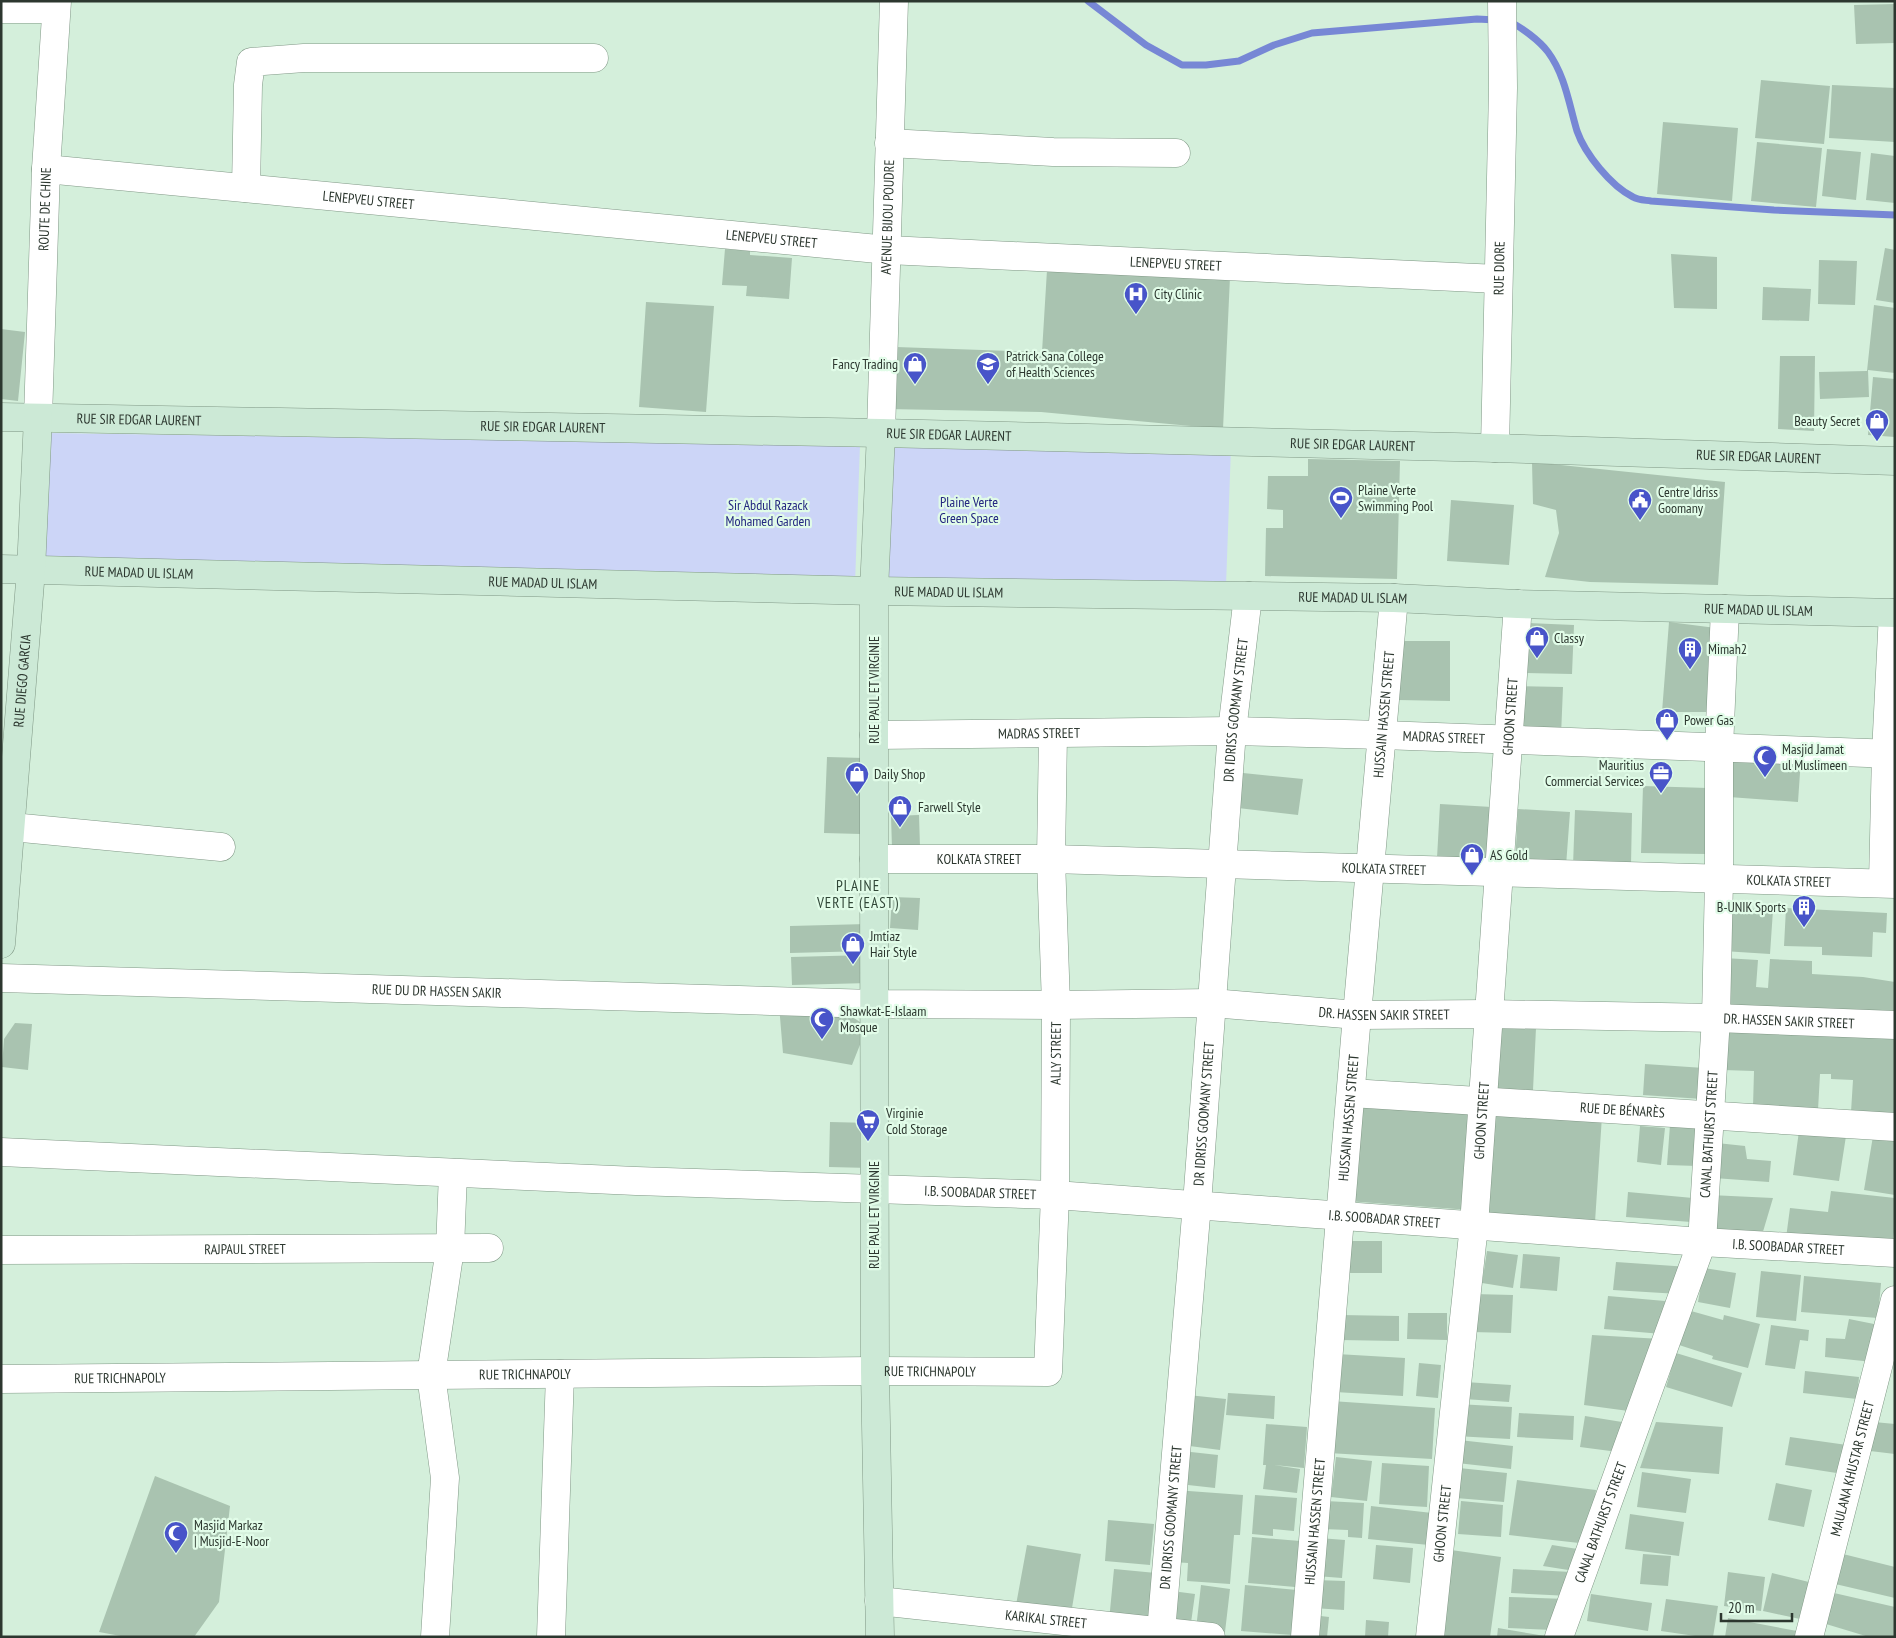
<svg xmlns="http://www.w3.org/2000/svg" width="1896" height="1638" viewBox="0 0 1896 1638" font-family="'PT Sans Narrow',sans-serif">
<rect width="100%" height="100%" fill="#d4efdb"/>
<path fill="#ccd5f7" d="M46 433 860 445 855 584 44 561Z
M885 438 1231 447 1226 586 880 577Z"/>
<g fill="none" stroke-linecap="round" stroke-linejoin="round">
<path stroke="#7787d5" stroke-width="7" d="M1088 1 1146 45 1182 65H1206L1239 61 1274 45 1312 33 1477 19 1496 20
M1509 21C1522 28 1539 40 1548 52 1565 75 1569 104 1577 131 1585 154 1611 186 1633 197 1638 200 1645 200 1651 201L1774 210 1895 215"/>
</g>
<path fill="#a9c3b0" d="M1895 4V43L1856 44 1854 5Z
M1761 80 1830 86 1824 144 1755 138Z
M1832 85 1895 88V142L1829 138Z
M1663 122 1738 128 1732 201 1657 194Z
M1757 142 1822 148 1816 207 1751 201Z
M1827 149 1861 152 1856 200 1822 196Z
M1871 153 1895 156V203L1866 200Z
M1885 248 1895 250V303L1876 300Z
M725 249 750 251V255L792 258 789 299 746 296 747 286 722 285Z
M1671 254 1717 257V309L1674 308Z
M1819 260 1857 261 1855 305 1818 304Z
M1047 270 1230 277 1223 429 1041 412 887 409 896 347 1042 352Z
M1763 287 1811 289 1809 321 1762 320Z
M646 302 714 306 706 412 639 407Z
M1874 305 1895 308V373L1868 370 1869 397 1820 399 1819 372 1867 371Z
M1 329 25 332 18 401 1 399Z
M1780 356H1815L1814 431 1778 429Z
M1873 377 1895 379V437L1868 435Z
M1308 459 1400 461 1397 579 1265 576 1266 528H1283V510L1267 509 1268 476H1308Z
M1532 462 1725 482 1718 585 1590 582 1545 577 1559 533 1556 510 1533 504Z
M1451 500 1514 505 1509 565 1447 561Z
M1669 622 1716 628 1712 712H1662Z
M1528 623 1574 625 1572 674 1526 673Z
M1398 641H1450V701L1398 700Z
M1518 686 1563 687 1561 736 1516 735Z
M1734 754 1801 758 1798 802 1729 797Z
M827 757 864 758 861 834 824 833Z
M1243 773 1303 779 1298 815 1238 808Z
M1643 786 1708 788 1706 854 1641 853Z
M1440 804 1492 807 1488 861 1437 858Z
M1518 809 1570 812 1566 866 1515 864Z
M1575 810 1632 813 1631 865 1573 866Z
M919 815 920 847 892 848 891 816Z
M892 897 920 898 918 930 890 928Z
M1726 907 1773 910 1770 954 1723 951Z
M1786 908 1887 913 1886 933 1873 932 1872 957 1822 955V947L1784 946Z
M867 924 868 951 790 953V926Z
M868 955 869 983 792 985 791 957Z
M1724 958 1758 960 1756 987 1768 988 1770 959 1812 961V974L1863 977 1895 982V1018L1721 1009Z
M779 1005 837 1006 867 1027 852 1065 783 1053Z
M15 1023 32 1024 28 1070 2 1067 4 1039Z
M1724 1024 1895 1029V1114L1851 1112 1853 1080 1831 1079V1074H1820L1818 1110 1753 1107 1754 1071 1723 1070Z
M1495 1027 1536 1028 1533 1090 1493 1089Z
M1645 1064 1704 1068 1702 1099 1643 1095Z
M1355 1099 1478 1108 1470 1210 1347 1201Z
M1491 1110 1602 1116 1595 1222 1483 1218Z
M830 1122 871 1123 870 1168 829 1167Z
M1670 1125 1699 1127 1697 1166 1667 1165Z
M1640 1126 1665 1128 1661 1165 1637 1162Z
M1799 1131 1846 1136 1839 1181 1793 1175Z
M1873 1136 1895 1139V1195L1864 1190Z
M1717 1143 1745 1146 1747 1159 1771 1161 1769 1182 1714 1178Z
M1831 1191 1895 1198V1223L1892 1250 1786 1238 1790 1208 1828 1212Z
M1628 1192 1693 1198 1691 1222 1626 1217Z
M1710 1195 1773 1198 1762 1235 1708 1233Z
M1342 1241H1382V1273H1342Z
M1487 1251 1518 1255 1513 1288 1482 1283Z
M1523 1254 1560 1257 1557 1291 1520 1288Z
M1616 1262 1689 1267 1679 1294 1613 1290Z
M1704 1268 1736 1273 1730 1308 1698 1302Z
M1761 1271 1801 1275 1796 1321 1756 1317Z
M1804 1276 1881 1283 1878 1318 1801 1312Z
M1473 1294 1513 1295 1511 1333 1472 1332Z
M1608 1296 1665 1301 1662 1334 1604 1329Z
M1691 1311 1723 1320 1724 1315 1760 1324 1748 1368 1712 1359 1713 1356 1679 1345Z
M1408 1313H1447V1340L1407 1339Z
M1340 1315 1399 1316V1341L1339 1340Z
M1849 1319 1879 1325 1873 1362 1825 1357 1826 1338 1845 1339Z
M1771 1325 1809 1330 1808 1341 1800 1340 1795 1369 1765 1365Z
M1592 1335 1661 1339 1636 1412 1584 1405Z
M1676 1353 1742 1373 1732 1407 1666 1387Z
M1337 1354 1405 1358 1403 1396 1335 1392Z
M1419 1363 1441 1365 1438 1398 1416 1396Z
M1805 1371 1859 1377 1857 1399 1803 1393Z
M1465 1382 1511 1385 1509 1402 1464 1399Z
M1228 1393 1275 1396 1274 1419 1226 1415Z
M1188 1395 1226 1399 1220 1450 1182 1445Z
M1331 1401 1435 1408 1432 1459 1328 1453Z
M1457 1404 1512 1407 1510 1439 1455 1436Z
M1519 1413 1574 1416 1573 1440 1517 1437Z
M1585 1416 1622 1422 1618 1452 1580 1447Z
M1656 1422 1723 1427 1719 1474 1640 1468Z
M1874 1422 1895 1424V1454L1870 1451Z
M1266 1424 1307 1427 1304 1468 1274 1465 1300 1469 1297 1493 1263 1489 1266 1465H1263Z
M1790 1437 1847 1445 1843 1474 1785 1465Z
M1459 1440 1513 1446 1511 1469 1457 1463Z
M1182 1451 1218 1455 1215 1488 1179 1484Z
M1336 1457 1372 1461 1367 1501 1331 1497Z
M1382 1463 1429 1466 1427 1507 1379 1504Z
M1459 1468 1507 1473 1504 1502 1456 1498Z
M1642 1472 1691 1479 1686 1513 1637 1507Z
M155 1476 230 1506 219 1602 194 1637H126L99 1632Z
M1517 1480 1596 1490 1588 1544 1509 1535Z
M1776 1483 1812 1490 1804 1527 1768 1520Z
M1175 1490 1243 1495 1240 1535H1234L1230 1584 1187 1581 1188 1563 1173 1562Z
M1255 1495 1297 1498 1294 1531 1273 1529V1536L1252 1534Z
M1325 1501 1364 1503 1362 1538 1348 1537V1530L1323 1529Z
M1461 1501 1503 1505 1501 1537 1458 1534Z
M1371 1506 1432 1513 1429 1545 1368 1539Z
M1630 1514 1684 1522 1679 1556 1625 1549Z
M1108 1520 1154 1524 1150 1565 1105 1561Z
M1252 1537 1300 1541 1295 1587 1248 1583Z
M1319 1538 1345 1540 1342 1578 1316 1576Z
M1027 1545 1081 1554 1071 1614 1016 1605Z
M1376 1545 1413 1548 1410 1583 1373 1579Z
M1552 1545 1584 1550 1581 1572 1543 1566Z
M1451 1550 1501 1557 1490 1637H1439Z
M1839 1553 1895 1567V1598L1831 1583Z
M1643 1554 1671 1556 1668 1586 1640 1584Z
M1114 1569 1156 1573 1152 1624 1109 1621Z
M1513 1569 1571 1572 1570 1596 1511 1593Z
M1728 1572 1765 1577 1761 1611 1724 1606Z
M1772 1573 1809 1582 1800 1619 1763 1611Z
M1315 1580 1345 1581 1344 1610 1313 1608Z
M1201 1585 1230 1589 1225 1632 1196 1629Z
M1245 1585 1297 1590 1293 1635 1241 1631Z
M1172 1591 1195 1594 1190 1630 1167 1627Z
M1834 1593 1895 1607V1637H1869L1826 1624Z
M1591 1594 1652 1603 1648 1631 1587 1621Z
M1509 1597 1566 1599 1553 1630 1508 1628Z
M1666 1599 1718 1606 1713 1637H1702L1661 1631Z
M1312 1615 1329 1617 1327 1637H1310Z
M1728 1618 1797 1631 1796 1637H1725Z
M1366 1620 1389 1622 1388 1637H1365Z
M1498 1628 1545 1636V1637H1497Z"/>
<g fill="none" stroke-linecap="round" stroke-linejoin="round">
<g stroke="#809886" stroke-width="29">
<g id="street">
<path d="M1 9H56"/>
<path d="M889 143 1053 152 1176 153"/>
<path id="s1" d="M46 169 888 250 1498 279"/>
<path d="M246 188 248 85 251 62 304 58H594"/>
<path id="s2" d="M38 418 46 169 57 1"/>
<path id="s3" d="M881 433 894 1"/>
<path id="s4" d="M1495 448 1503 88 1502 1"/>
<path id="s5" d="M874 735 1232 731 1382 735 1895 754"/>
<path d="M1 826 221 847"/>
<path id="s6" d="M874 859H1051L1895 884"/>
<path d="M1883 883 1886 753 1893 613"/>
<path id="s7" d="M1 978 874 1004 1056 1005 1212 1003 1357 1015 1489 1014 1716 1018 1895 1025"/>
<path id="s8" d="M1351 1093 1895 1127"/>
<path id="s9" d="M1 1152 636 1181 1055 1195 1702 1242 1895 1253"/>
<path id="s10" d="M1 1250 489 1248"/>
<path id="s11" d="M1 1379 875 1371 1048 1372 1055 1195 1056 1005 1051 859 1053 734"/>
<path id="s12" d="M879 1601 1211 1637"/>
<path id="s13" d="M1161 1632 1197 1204 1232 731 1248 596"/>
<path d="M435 1637 445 1478 431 1375 450 1249 453 1173"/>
<path d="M551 1637 560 1374"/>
<path id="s14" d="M1305 1637 1357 1015 1394 598"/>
<path id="s15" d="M1430 1637 1474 1225 1518 604"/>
<path id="s16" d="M1559 1637 1702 1242 1716 1018 1719 880V748L1725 609"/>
<path id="s17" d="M1809 1637 1895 1300"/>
</g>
</g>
<g stroke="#809886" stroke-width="29">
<g id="secondary">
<path id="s18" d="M1 417 881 433 1495 448 1895 461"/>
<path id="s19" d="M1 569 874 591 1394 598 1518 604 1895 613"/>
<path id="s20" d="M1 944 31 570 38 418"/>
<path d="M880 1637 875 1371 874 859V591L881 433"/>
</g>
</g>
<use href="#street" stroke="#fff" stroke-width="28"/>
<use href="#secondary" stroke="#cce9d6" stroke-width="28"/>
</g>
<defs>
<g id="hospital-pin" transform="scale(1.25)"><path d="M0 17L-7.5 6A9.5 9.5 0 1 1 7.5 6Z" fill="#4854c9" stroke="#e1fce8"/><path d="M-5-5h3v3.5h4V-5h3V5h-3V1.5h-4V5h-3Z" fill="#fff"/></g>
<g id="shop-pin" transform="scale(1.25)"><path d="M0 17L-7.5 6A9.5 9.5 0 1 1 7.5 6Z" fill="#4854c9" stroke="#e1fce8"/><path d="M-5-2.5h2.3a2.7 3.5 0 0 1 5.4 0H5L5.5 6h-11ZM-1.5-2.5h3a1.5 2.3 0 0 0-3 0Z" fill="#fff"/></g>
<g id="university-pin" transform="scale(1.25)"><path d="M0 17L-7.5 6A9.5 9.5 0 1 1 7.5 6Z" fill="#4854c9" stroke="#e1fce8"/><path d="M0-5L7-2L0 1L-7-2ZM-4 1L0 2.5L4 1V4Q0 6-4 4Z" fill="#fff"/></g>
<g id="stadium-pin" transform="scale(1.25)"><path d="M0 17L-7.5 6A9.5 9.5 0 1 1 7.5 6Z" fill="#4854c9" stroke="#e1fce8"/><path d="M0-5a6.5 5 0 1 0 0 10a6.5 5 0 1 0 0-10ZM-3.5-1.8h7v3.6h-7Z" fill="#fff"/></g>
<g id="civic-pin" transform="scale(1.25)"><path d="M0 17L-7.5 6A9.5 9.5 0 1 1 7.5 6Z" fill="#4854c9" stroke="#e1fce8"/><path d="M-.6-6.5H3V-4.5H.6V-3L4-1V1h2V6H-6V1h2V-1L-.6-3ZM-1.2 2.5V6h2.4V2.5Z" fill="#fff"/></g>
<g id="building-pin" transform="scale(1.25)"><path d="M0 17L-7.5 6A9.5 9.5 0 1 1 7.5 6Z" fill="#4854c9" stroke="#e1fce8"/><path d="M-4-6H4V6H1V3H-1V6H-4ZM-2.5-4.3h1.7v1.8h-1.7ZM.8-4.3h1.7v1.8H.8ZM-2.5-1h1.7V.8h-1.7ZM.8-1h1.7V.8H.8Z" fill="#fff"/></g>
<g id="mosque-pin" transform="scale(1.25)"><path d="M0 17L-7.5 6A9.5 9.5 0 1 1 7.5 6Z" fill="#4854c9" stroke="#e1fce8"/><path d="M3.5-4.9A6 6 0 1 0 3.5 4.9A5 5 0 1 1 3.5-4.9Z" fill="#fff"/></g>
<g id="office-pin" transform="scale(1.25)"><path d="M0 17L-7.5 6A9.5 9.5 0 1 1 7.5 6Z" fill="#4854c9" stroke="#e1fce8"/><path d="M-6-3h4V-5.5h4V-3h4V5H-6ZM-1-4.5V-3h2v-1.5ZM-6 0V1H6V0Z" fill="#fff"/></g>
<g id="supermarket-pin" transform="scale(1.25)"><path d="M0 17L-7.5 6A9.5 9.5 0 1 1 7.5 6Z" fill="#4854c9" stroke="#e1fce8"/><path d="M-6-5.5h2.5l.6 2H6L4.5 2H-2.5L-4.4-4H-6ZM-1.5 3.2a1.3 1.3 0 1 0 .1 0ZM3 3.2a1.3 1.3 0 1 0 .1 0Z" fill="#fff"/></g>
</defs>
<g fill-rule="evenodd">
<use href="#hospital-pin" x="1136" y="294"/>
<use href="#shop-pin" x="915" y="364"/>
<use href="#university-pin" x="988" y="364"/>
<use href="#shop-pin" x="1877" y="421"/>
<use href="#stadium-pin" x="1341" y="498"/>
<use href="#civic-pin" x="1640" y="500"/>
<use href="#shop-pin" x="1537" y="638"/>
<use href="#building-pin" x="1690" y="649"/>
<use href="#shop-pin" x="1667" y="720"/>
<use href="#mosque-pin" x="1765" y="757"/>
<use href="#office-pin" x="1661" y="773"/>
<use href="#shop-pin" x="857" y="774"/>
<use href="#shop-pin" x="900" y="807"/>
<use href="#shop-pin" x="1472" y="855"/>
<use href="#building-pin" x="1804" y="907"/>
<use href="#shop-pin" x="853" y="944"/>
<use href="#mosque-pin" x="822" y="1019"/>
<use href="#supermarket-pin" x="868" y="1121"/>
<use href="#mosque-pin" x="176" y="1533"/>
</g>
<g text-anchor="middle" stroke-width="4.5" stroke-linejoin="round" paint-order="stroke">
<g font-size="14" fill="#2c372f" stroke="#e1fce8">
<text dy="5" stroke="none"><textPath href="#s1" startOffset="324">LENEPVEU STREET</textPath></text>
<text dy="5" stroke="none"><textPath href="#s2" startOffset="209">ROUTE DE CHINE</textPath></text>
<text dy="5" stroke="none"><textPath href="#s3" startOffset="216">AVENUE BIJOU POUDRE</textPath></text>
<text dy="5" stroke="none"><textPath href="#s1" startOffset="729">LENEPVEU STREET</textPath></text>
<text dy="5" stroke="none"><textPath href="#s1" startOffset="1134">LENEPVEU STREET</textPath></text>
<text dy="5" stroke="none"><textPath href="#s4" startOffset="180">RUE DIORE</textPath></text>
<text dy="5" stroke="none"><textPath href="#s18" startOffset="138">RUE SIR EDGAR LAURENT</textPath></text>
<text dy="5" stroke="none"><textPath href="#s18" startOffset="542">RUE SIR EDGAR LAURENT</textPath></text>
<text dy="5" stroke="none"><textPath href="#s18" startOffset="948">RUE SIR EDGAR LAURENT</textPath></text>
<text dy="5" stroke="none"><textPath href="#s18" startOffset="1352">RUE SIR EDGAR LAURENT</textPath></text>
<text dy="5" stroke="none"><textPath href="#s18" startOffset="1758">RUE SIR EDGAR LAURENT</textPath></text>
<text dy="5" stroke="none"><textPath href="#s19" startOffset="138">RUE MADAD UL ISLAM</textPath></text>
<text dy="5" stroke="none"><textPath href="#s19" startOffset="542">RUE MADAD UL ISLAM</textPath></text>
<text dy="5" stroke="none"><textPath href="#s19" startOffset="948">RUE MADAD UL ISLAM</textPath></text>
<text dy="5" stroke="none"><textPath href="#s19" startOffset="1352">RUE MADAD UL ISLAM</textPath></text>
<text dy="5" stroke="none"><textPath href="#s19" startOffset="1758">RUE MADAD UL ISLAM</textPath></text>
<text dy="5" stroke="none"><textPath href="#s20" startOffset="264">RUE DIEGO GARCIA</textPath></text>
<text transform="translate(874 690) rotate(-90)" y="5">RUE PAUL ET VIRGINIE</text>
<text dy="5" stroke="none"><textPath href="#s13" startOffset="925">DR IDRISS GOOMANY STREET</textPath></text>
<text dy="5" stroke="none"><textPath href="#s14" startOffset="926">HUSSAIN HASSEN STREET</textPath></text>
<text dy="5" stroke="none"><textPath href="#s15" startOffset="924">GHOON STREET</textPath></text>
<text dy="5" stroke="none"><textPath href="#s5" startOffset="165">MADRAS STREET</textPath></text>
<text dy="5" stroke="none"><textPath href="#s5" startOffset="570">MADRAS STREET</textPath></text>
<text dy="5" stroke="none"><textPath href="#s6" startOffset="105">KOLKATA STREET</textPath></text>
<text dy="5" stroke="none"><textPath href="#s6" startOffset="510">KOLKATA STREET</textPath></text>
<text dy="5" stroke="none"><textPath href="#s6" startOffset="915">KOLKATA STREET</textPath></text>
<text dy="5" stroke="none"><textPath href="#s7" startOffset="436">RUE DU DR HASSEN SAKIR</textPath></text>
<text dy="5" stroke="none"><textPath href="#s7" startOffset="1384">DR. HASSEN SAKIR STREET</textPath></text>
<text dy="5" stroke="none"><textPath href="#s7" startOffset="1789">DR. HASSEN SAKIR STREET</textPath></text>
<text dy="5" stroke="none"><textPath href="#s11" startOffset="1366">ALLY STREET</textPath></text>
<text dy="5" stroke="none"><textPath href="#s8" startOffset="272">RUE DE BÉNARÈS</textPath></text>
<text dy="5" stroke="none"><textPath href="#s13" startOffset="520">DR IDRISS GOOMANY STREET</textPath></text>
<text dy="5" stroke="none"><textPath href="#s14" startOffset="521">HUSSAIN HASSEN STREET</textPath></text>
<text dy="5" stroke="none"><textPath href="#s15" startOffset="519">GHOON STREET</textPath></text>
<text dy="5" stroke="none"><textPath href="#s16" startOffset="528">CANAL BATHURST STREET</textPath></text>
<text dy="5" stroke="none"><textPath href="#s9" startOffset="980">I.B. SOOBADAR STREET</textPath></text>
<text transform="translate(874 1215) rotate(-90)" y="5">RUE PAUL ET VIRGINIE</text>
<text dy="5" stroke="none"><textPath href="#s9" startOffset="1385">I.B. SOOBADAR STREET</textPath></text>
<text dy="5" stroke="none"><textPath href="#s9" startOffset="1790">I.B. SOOBADAR STREET</textPath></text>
<text dy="5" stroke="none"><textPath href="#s10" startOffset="244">RAJPAUL STREET</textPath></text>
<text dy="5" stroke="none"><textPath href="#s11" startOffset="929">RUE TRICHNAPOLY</textPath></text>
<text dy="5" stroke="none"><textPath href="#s11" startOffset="524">RUE TRICHNAPOLY</textPath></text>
<text dy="5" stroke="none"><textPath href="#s11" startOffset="119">RUE TRICHNAPOLY</textPath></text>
<text dy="5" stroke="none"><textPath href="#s17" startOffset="174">MAULANA KHUSTAR STREET</textPath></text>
<text dy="5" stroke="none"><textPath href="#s13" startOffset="115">DR IDRISS GOOMANY STREET</textPath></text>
<text dy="5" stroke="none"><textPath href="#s14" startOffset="116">HUSSAIN HASSEN STREET</textPath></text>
<text dy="5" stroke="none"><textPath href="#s16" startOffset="122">CANAL BATHURST STREET</textPath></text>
<text dy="5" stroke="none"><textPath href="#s15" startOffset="114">GHOON STREET</textPath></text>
<text dy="5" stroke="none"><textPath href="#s12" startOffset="168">KARIKAL STREET</textPath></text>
</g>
<g font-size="14" fill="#2c372f" stroke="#e1fce8" text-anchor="start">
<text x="1154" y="299">City Clinic</text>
<text x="1006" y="361">Patrick Sana College<tspan x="1006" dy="16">of Health Sciences</tspan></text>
<text x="898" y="369" text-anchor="end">Fancy Trading</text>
<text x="1860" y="426" text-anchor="end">Beauty Secret</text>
<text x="1358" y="495">Plaine Verte<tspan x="1358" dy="16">Swimming Pool</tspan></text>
<text x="1658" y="497">Centre Idriss<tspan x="1658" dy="16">Goomany</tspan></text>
<text x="1554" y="643">Classy</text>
<text x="1708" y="654">Mimah2</text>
<text x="1684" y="725">Power Gas</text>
<text x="1782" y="754">Masjid Jamat<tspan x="1782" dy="16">ul Muslimeen</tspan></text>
<text x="1644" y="770" text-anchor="end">Mauritius<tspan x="1644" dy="16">Commercial Services</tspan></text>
<text x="874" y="779">Daily Shop</text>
<text x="918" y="812">Farwell Style</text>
<text x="1490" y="860">AS Gold</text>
<text x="1786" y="912" text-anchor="end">B-UNIK Sports</text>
<text x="870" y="941">Jmtiaz<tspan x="870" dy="16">Hair Style</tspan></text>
<text x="840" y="1016">Shawkat-E-Islaam<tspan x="840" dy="16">Mosque</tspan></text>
<text x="886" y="1118">Virginie<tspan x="886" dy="16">Cold Storage</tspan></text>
<text x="194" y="1530">Masjid Markaz<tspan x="194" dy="16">| Musjid-E-Noor</tspan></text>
</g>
<g font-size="14" fill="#232680" stroke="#e1fce8">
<text x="969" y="507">Plaine Verte<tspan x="969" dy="16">Green Space</tspan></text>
<text x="768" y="510">Sir Abdul Razack<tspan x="768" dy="16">Mohamed Garden</tspan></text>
</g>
<g font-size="15" letter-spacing="1" fill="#314738" stroke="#e1fce8">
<text x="858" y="891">PLAINE<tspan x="858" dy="17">VERTE (EAST)</tspan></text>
</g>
</g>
<rect width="1896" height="1638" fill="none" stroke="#2c372f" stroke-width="5"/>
<path d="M1721 1613v8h71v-8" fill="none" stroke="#2c372f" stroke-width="2.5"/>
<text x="1728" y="1613" font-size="15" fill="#2c372f" stroke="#e1fce8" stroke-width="4" paint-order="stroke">20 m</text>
</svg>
